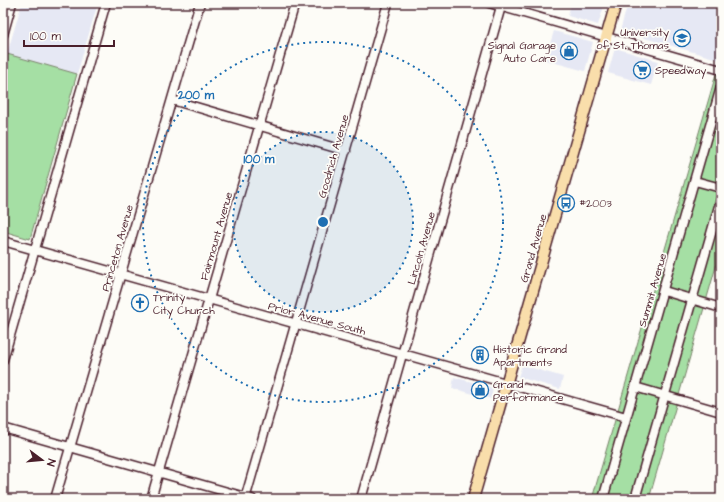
<svg xmlns="http://www.w3.org/2000/svg" width="724" height="502" viewBox="0 0 724 502" font-family="'Architects Daughter',sans-serif">
<rect width="100%" height="100%" fill="#fdfcf7"/>
<filter id="ink" filterUnits="userSpaceOnUse"><feTurbulence type="fractalNoise" baseFrequency=".025" numOctaves="2"/><feDisplacementMap in="SourceGraphic" scale="8" xChannelSelector="R" yChannelSelector="G"/><feConvolveMatrix kernelMatrix="1 2 1 2 8 2 1 2 1" color-interpolation-filters="sRGB"/></filter>
<g filter="url(#ink)">
<path fill="#e6e8f4" d="M22 3H98L77 74 7 54Z
M571 3H605L598 25 568 16Z
M628 3H721V60L620 31Z
M554 31 593 42 585 71 545 60Z
M615 48 658 61 651 85 608 73Z
M522 365 563 377 560 389 518 377Z
M454 377 493 388 491 399 452 388Z"/>
<path fill="#a5dfa4" stroke="#787f68" d="M7 54 77 74 30 239 3 231V68Z
M721 57V249L649 499H592Z"/>
<g fill="none" stroke-linecap="round" stroke-linejoin="round">
<g stroke="#4a1f2b" stroke-width="11">
<path id="minor" d="M489 3 721 70
M3 35 12 3
M172 100 346 151
M695 181 721 188
M3 241 626 417
M664 291 721 308
M3 360 106 3
M635 387 721 412
M3 428 252 499
M55 499 200 3
M151 499 295 3
M245 499 388 3
M361 499 502 3
M603 499 721 87
M635 499 721 199"/>
</g>
<g stroke="#4a1f2b" stroke-width="13">
<path id="major" d="M473 499 616 3"/>
</g>
<use href="#minor" stroke="#fdfcf7" stroke-width="8"/>
<use href="#major" stroke="#f9deab" stroke-width="10"/>
</g>
</g>
<circle cx="323" cy="222" r="90" fill="#1f6fb2" fill-opacity=".12"/>
<g fill="none" stroke="#1f6fb2" stroke-width="2" stroke-dasharray="2 4">
<circle cx="323" cy="222" r="90"/>
<circle cx="323" cy="222" r="180"/>
</g>
<defs>
<g id="university-ring" transform="scale(0.9)"><circle r="9.5" fill="#fdfcf7" stroke="#1f6fb2" stroke-width="1.5"/><path d="M0-5L7-2L0 1L-7-2ZM-4 1L0 2.5L4 1V4Q0 6-4 4Z" fill="#1f6fb2"/></g>
<g id="shop-ring" transform="scale(0.9)"><circle r="9.5" fill="#fdfcf7" stroke="#1f6fb2" stroke-width="1.5"/><path d="M-5-2.5h2.3a2.7 3.5 0 0 1 5.4 0H5L5.5 6h-11ZM-1.5-2.5h3a1.5 2.3 0 0 0-3 0Z" fill="#1f6fb2"/></g>
<g id="supermarket-ring" transform="scale(0.9)"><circle r="9.5" fill="#fdfcf7" stroke="#1f6fb2" stroke-width="1.5"/><path d="M-6-5.5h2.5l.6 2H6L4.5 2H-2.5L-4.4-4H-6ZM-1.5 3.2a1.3 1.3 0 1 0 .1 0ZM3 3.2a1.3 1.3 0 1 0 .1 0Z" fill="#1f6fb2"/></g>
<g id="bus-ring" transform="scale(0.9)"><circle r="9.5" fill="#fdfcf7" stroke="#1f6fb2" stroke-width="1.5"/><path d="M-5-6H5V4H4V6H2V4H-2V6H-4V4H-5ZM-3.5-4V0h7V-4ZM-3.5 1.2v1.5H-2V1.2ZM2 1.2v1.5H3.5V1.2Z" fill="#1f6fb2"/></g>
<g id="church-ring" transform="scale(0.9)"><circle r="9.5" fill="#fdfcf7" stroke="#1f6fb2" stroke-width="1.5"/><path d="M-1.2-6h2.4v3.5h3.3v2.4h-3.3V6h-2.4V-.1h-3.3v-2.4h3.3Z" fill="#1f6fb2"/></g>
<g id="building-ring" transform="scale(0.9)"><circle r="9.5" fill="#fdfcf7" stroke="#1f6fb2" stroke-width="1.5"/><path d="M-4-6H4V6H1V3H-1V6H-4ZM-2.5-4.3h1.7v1.8h-1.7ZM.8-4.3h1.7v1.8H.8ZM-2.5-1h1.7V.8h-1.7ZM.8-1h1.7V.8H.8Z" fill="#1f6fb2"/></g>
</defs>
<g fill-rule="evenodd">
<use href="#university-ring" x="682" y="38"/>
<use href="#shop-ring" x="569" y="51"/>
<use href="#supermarket-ring" x="642" y="70"/>
<use href="#bus-ring" x="566" y="203"/>
<use href="#church-ring" x="140" y="303"/>
<use href="#building-ring" x="480" y="355"/>
<use href="#shop-ring" x="480" y="390"/>
</g>
<g text-anchor="middle" stroke-width="3.5" stroke-linejoin="round" paint-order="stroke">
<g font-size="11" fill="#4a1f2b" stroke="#fdfcf7" text-anchor="start">
<text x="669" y="36" text-anchor="end">University<tspan x="669" dy="13">of St. Thomas</tspan></text>
<text x="556" y="49" text-anchor="end">Signal Garage<tspan x="556" dy="13">Auto Care</tspan></text>
<text x="655" y="74">Speedway</text>
<text x="579" y="207">#2003</text>
<text x="153" y="301">Trinity<tspan x="153" dy="13">City Church</tspan></text>
<text x="493" y="353">Historic Grand<tspan x="493" dy="13">Apartments</tspan></text>
<text x="493" y="388">Grand<tspan x="493" dy="13">Performance</tspan></text>
</g>
<g font-size="11" fill="#4a1f2b" stroke="#fdfcf7">
<text transform="translate(333 156) rotate(-74)" y="4">Goodrich Avenue</text>
<text transform="translate(216 236) rotate(-74)" y="4">Fairmount Avenue</text>
<text transform="translate(117 248) rotate(-74)" y="4">Princeton Avenue</text>
<text transform="translate(421 248) rotate(-74)" y="4">Lincoln Avenue</text>
<text transform="translate(533 248) rotate(-74)" y="4">Grand Avenue</text>
<text transform="translate(652 290) rotate(-74)" y="4">Summit Avenue</text>
<text transform="translate(317 318) rotate(15)" y="4">Prior Avenue South</text>
</g>
</g>
<circle cx="323" cy="222" r="6" fill="#1f6fb2" stroke="#fdfcf7" stroke-width="2"/>
<g font-size="12" text-anchor="middle" font-weight="bold" fill="#1f6fb2" stroke="#fdfcf7" stroke-width="3.5" stroke-linejoin="round" paint-order="stroke">
<text x="196" y="99">200 m</text>
<text x="259" y="163">100 m</text>
</g>
<rect width="724" height="502" fill="none" stroke="#fdfcf7" stroke-width="16"/>
<rect x="8" y="8" width="708" height="486" fill="none" stroke="#4a1f2b" stroke-width="1.5" filter="url(#ink)"/>
<g transform="translate(42 460) rotate(106)" stroke="#fdfcf7" stroke-width="3" paint-order="stroke">
<path d="M0-3L7 15L0 10L-7 15Z" fill="#4a1f2b"/>
<text y="-6" font-size="11" font-weight="bold" text-anchor="middle" fill="#4a1f2b">N</text>
</g>
<path d="M24 40v6h90v-6" fill="none" stroke="#4a1f2b" stroke-width="2"/>
<text x="30" y="40" font-size="12" fill="#4a1f2b" stroke="#fdfcf7" stroke-width="3" paint-order="stroke">100 m</text>
</svg>
